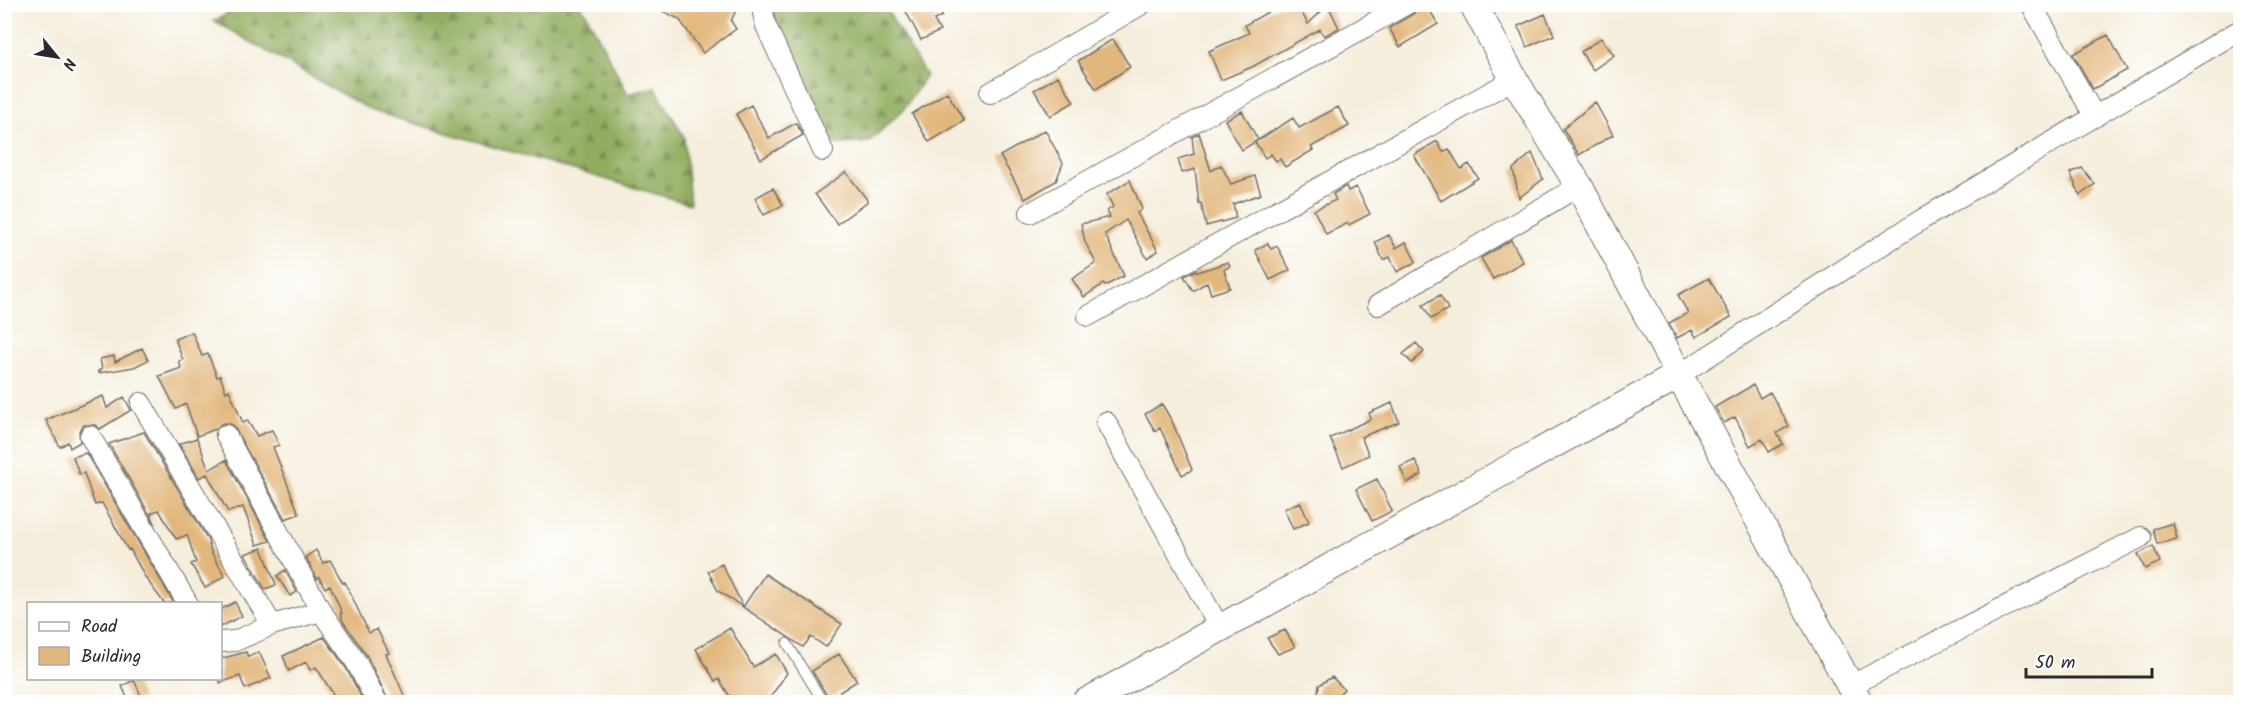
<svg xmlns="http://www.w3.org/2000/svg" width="2245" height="707" viewBox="0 0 2245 707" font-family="Kalam,sans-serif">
<defs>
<pattern id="forest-firs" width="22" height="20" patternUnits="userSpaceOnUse" patternTransform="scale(1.5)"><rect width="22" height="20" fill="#93ad60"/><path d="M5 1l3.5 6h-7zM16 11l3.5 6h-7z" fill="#788d4f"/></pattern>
</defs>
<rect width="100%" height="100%" fill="#fff"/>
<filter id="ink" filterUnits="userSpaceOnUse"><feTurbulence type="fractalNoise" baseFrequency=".0167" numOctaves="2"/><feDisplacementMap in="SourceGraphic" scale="12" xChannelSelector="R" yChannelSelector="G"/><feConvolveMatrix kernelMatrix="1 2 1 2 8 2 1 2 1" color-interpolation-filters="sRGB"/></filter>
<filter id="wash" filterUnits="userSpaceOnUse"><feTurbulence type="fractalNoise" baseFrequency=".008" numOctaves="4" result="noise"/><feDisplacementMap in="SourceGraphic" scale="24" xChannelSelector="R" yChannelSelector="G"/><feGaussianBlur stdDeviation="1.35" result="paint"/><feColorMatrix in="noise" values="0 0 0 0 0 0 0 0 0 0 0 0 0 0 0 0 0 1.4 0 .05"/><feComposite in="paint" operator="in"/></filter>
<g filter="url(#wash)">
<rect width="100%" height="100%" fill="#f5eedc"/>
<path fill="url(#forest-firs)" stroke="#5f6c46" stroke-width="1.5" d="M244 5H578L585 11 628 94 655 87 684 137 690 204 372 111 214 21Z
M772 5H884L926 76 903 110 869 142 827 145 770 11Z"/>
<g id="blocks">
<path fill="#e2b77d" d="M648 4H739L731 21 736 29 703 53 679 19Z
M902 4H936L942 16 934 20 940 31 921 40Z
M1282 4H1297L1308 24 1328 5 1339 28 1324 36 1320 29 1252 67 1221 80 1209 51 1249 33 1245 25Z
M1421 4H1426L1438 24 1400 47 1389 28 1413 14Z
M1545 14 1554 35 1527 47 1518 26Z
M2108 35 2127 70 2093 89 2073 54Z
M1601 38 1614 55 1593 70 1581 52Z
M1113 39 1130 67 1096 89 1078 61Z
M1058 76 1074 102 1050 116 1034 90Z
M947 92 964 121 929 142 912 114Z
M1595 102 1613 135 1579 155 1563 129Z
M751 105 769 138 796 123 803 135 761 159 736 114Z
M1338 107 1349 126 1311 147 1313 150 1285 167 1280 159 1276 161 1271 154 1265 158 1255 142 1293 118 1299 128Z
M1242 111 1258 140 1242 150 1225 120Z
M1045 130 1063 163 1056 181 1025 199 1000 156Z
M1199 133 1211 171 1221 165 1231 184 1255 176 1261 194 1233 204 1236 218 1206 226 1201 203 1199 204 1195 169 1182 173 1178 159 1194 154 1192 137Z
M1437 141 1443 152 1449 149 1461 169 1469 164 1478 178 1441 201 1414 155Z
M1532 153 1543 179 1519 198 1513 169Z
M2082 168 2095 184 2080 195 2070 173Z
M846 172 868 201 837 224 815 194Z
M1130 180 1142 209 1137 213 1158 251 1147 258 1126 220 1105 234 1124 276 1105 286 1103 284 1084 297 1072 279 1096 263 1085 242 1081 224 1110 217 1107 211 1113 207 1107 194Z
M1346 186 1348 191 1356 187 1370 214 1349 225 1348 223 1326 234 1314 210 1336 200 1333 194Z
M773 188 783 205 764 215 755 198Z
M1389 235 1396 248 1406 242 1416 262 1397 272 1390 257 1383 260 1375 242Z
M1511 240 1523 262 1493 279 1481 258Z
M1268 243 1271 249 1277 246 1290 270 1270 280 1255 250Z
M1228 262 1230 266 1224 270 1230 288 1211 294 1207 282 1193 291 1184 276 1196 270 1198 272Z
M1709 278 1731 317 1696 337 1692 330 1677 338 1669 323 1688 313 1678 295Z
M1440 295 1448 309 1431 319 1423 305Z
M192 332 202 356 208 354 217 377 220 376 226 392 229 390 243 423 247 420 257 436 272 430 279 445 273 447 299 514 285 519 233 425 227 423 221 424 216 429 197 436 186 404 176 409 159 376 181 368 179 361 183 360 175 339Z
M1416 343 1424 352 1412 363 1403 354Z
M142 348 148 360 134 367 99 373 98 371 102 369 100 359 114 356 115 362Z
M1753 385 1760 398 1770 392 1789 426 1777 433 1783 444 1769 452 1762 439 1750 446 1735 417 1724 423 1715 407Z
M103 396 107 408 124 397 131 410 100 429 95 425H84L79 431 80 442 70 448 68 442 60 447 46 420Z
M1392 403 1399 422 1361 437 1369 455 1343 467 1330 438 1371 419 1369 413Z
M1162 404 1172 421 1192 470 1182 475 1160 428 1155 431 1145 414Z
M144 432 207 538 212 554 225 576 205 588 191 564 196 562 187 535 176 539 159 510 151 513 155 524 109 444Z
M197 438 209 470 226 460 270 541 257 545 243 507 228 512 207 474 199 478 179 444Z
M86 453 174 603H164L145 577 130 549 128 550 102 503 95 505 84 473 79 474 73 457Z
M1415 460 1422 475 1407 483 1400 467Z
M1377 479 1392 511 1372 521 1356 489Z
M1300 502 1309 522 1293 529 1284 509Z
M2173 523 2177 539 2157 544 2153 529Z
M2153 546 2160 562 2145 569 2138 554Z
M262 548 276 585 265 589 245 554Z
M316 550 323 563 330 560 343 583 345 582 369 633 377 629 389 653 386 654 407 702H389L367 656 344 623 340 614 342 613 330 585 325 588 319 577 317 579 306 557Z
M722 564 743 607 718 591 708 571Z
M285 570 297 592 290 596 277 576Z
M765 574 842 624 826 647 811 637 803 647 743 607Z
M235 602 242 616 220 627V610Z
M730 628 753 667 776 654 787 673 767 702H733L719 679 715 681 696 649Z
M1285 630 1295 647 1278 654 1267 638Z
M324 637 346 668 364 702H342L338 695 335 697 316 667 310 670 306 662 289 671 283 656Z
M246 652 248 657 259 652 271 678 245 689 240 676 220 683V659Z
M839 654 857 681 829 699 812 671Z
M1332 677 1344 689 1332 702H1323L1317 699 1319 685Z
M134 680 142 698 129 702 122 686Z"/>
</g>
</g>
<g filter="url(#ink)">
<use href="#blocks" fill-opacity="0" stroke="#726f69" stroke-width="1.5"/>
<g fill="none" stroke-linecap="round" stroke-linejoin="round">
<g stroke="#726f69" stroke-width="11">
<path id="lane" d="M787 643 823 702"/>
</g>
<g stroke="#726f69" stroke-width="22">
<path id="street" d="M765 4 763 13 766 26 823 151
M2031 4 2095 117
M990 93 1142 4
M1030 213 1407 4
M1378 305 1579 186
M1088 316 1514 79
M1679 375 1921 220 2240 30
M141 403 272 625
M1106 422 1220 629
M226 435 321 611 356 662 377 702
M90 436 188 604
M220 642 235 641 272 625 321 611
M1850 686 2141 537"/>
</g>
<g stroke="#726f69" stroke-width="29">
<path id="secondary" d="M1473 4 1514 79 1579 186 1679 375 1859 702
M1086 702 1679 375"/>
</g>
<use href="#lane" stroke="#fff" stroke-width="9"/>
<use href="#street" stroke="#fff" stroke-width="20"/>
<use href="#secondary" stroke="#fff" stroke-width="27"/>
</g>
</g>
<rect width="2245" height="707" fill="none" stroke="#fff" stroke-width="24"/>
<rect x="27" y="602" width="195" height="78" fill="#ffffff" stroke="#aaaaaa" stroke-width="1.5"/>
<rect x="39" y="622" width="30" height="9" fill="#ffffff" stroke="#aaaaaa" stroke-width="1.5"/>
<text x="81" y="632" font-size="18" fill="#2b2b2b">Road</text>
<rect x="39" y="647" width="30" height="18" fill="#e2b77d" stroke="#aaaaaa" stroke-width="1.5"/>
<text x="81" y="662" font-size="18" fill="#2b2b2b">Building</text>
<g transform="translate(57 57) rotate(120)" stroke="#ffffff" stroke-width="4.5" paint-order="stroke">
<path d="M0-4.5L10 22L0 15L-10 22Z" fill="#2b2b2b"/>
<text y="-9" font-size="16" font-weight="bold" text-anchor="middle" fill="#2b2b2b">N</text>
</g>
<path d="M2026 668v9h126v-9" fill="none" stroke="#2b2b2b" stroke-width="3"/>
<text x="2035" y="668" font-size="18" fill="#2b2b2b" stroke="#ffffff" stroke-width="4.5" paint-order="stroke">50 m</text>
</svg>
